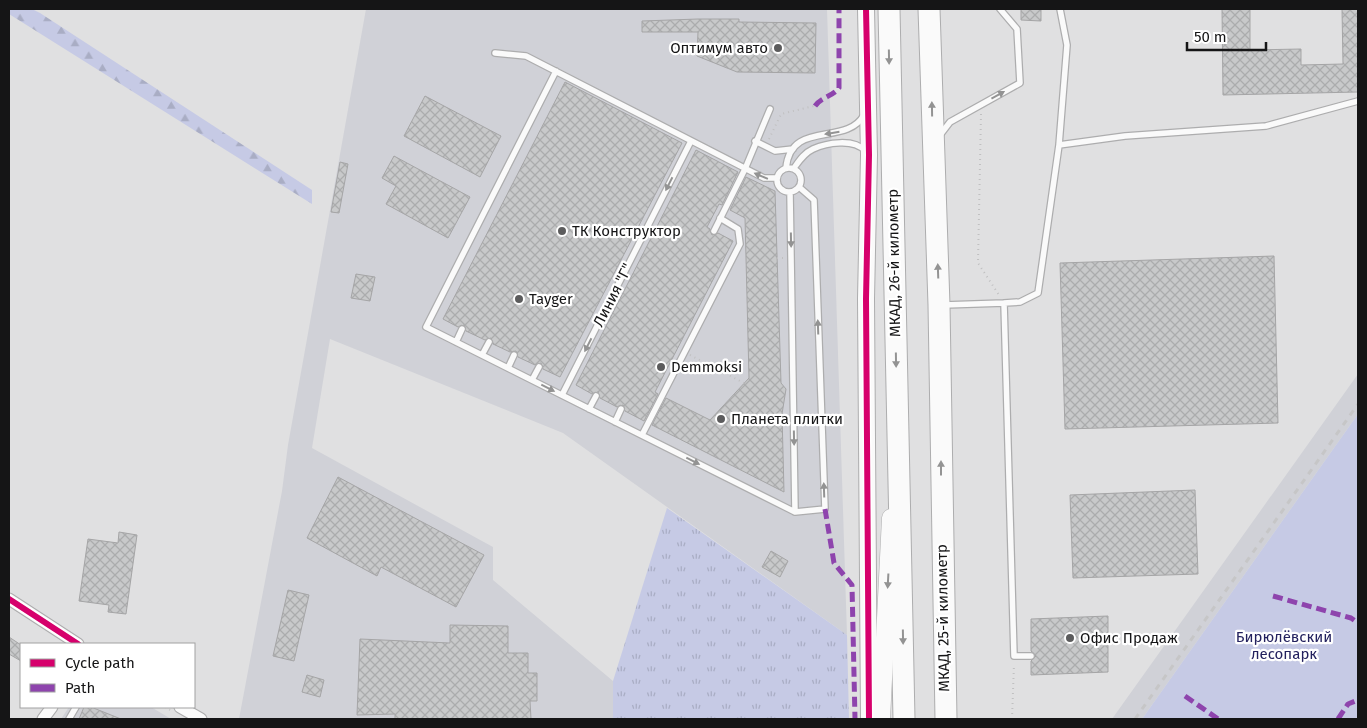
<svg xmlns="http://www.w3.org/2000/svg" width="1367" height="728" viewBox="0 0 1367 728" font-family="'Fira Sans',sans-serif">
<defs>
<pattern id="grass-tufts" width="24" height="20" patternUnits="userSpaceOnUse" patternTransform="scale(1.25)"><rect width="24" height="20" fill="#c6cae5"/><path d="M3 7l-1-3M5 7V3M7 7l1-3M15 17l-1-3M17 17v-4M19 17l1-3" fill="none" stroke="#a9adc4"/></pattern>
<pattern id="forest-firs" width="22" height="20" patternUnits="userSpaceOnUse" patternTransform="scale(1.25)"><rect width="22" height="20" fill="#c6cae5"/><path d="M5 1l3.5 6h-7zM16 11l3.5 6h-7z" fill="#a9adc4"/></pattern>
<pattern id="building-cross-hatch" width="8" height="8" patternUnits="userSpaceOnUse" patternTransform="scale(1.25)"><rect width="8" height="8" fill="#c8c9ca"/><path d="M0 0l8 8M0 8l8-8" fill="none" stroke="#abacad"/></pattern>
</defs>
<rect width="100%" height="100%" fill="#e0e0e1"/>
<path fill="#d0d1d7" d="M366 9H827L847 635 563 433 330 339 312 448 493 547V580L613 681V719H239L282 491 288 445Z
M1358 374V414L1142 719H1112Z
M69 707H151L171 719H61Z"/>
<path fill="url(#grass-tufts)" d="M667 508 847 635 849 719H613V681Z"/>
<path fill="url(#forest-firs)" d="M9 9H32L40 13 312 190V204L9 14Z"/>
<path fill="#c6cae5" d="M1358 414V719H1142Z"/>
<path fill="url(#building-cross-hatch)" stroke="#a5a5a6" d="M1021 9H1041V21L1021 20Z
M1222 9H1250V50L1301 49V65L1343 64 1342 9H1358V92L1223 95Z
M698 19H739V22L816 23 815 73 737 72 697 56 698 32H642V21Z
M565 82 682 143 560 377 543 369 541 363 535 365 518 357 516 351 510 352 493 344 491 338 485 340 466 331 464 325 458 327 443 319Z
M425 96 501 136 480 177 404 136Z
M696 150 738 172 722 205 719 204 707 227 710 229 712 235 718 233 733 241 655 392 658 394 644 421 625 411 623 405 617 407 600 398 598 392 592 394 576 385Z
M394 156 470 197 448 238 386 204 396 186 382 178Z
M340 162 348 164 339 213 331 212Z
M746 177 775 191 781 383 786 389 782 414 784 492 652 425 666 398 710 420 749 378 745 218 730 210Z
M1274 256 1278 423 1065 429 1060 263Z
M356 274 375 277 370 301 351 298Z
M338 477 484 555 456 607 381 567 377 576 307 538Z
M1195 490 1198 574 1073 578 1070 495Z
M119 532 137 535 126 614 108 612 109 605 79 601 88 539 118 543Z
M771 551 788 561 780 577 762 567Z
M288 590 309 595 294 661 273 656Z
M1108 616V672L1031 675V661L1036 656 1031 651V619Z
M450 625 508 626V653H528V673H537V701H530L531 719H395V714L357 715 360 639 450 643Z
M9 637 21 645V661L9 654Z
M307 675 324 680 320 697 302 692Z
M84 707H91L121 719H79Z"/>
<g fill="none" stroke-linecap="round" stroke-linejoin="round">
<g stroke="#adadae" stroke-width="8">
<path id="lane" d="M495 53 526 56 764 178H777
M556 71 426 327 795 512 825 509 814 200 799 187
M940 135 950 122 1020 83 1017 29 1000 9
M755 141 775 151 793 149
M1059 145 1067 45 1060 9
M786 168C791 119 846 147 864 115
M794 168C799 161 804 153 813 149 826 143 854 138 865 151
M777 180a12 12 0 1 1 24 0a12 12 0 1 1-24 0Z
M790 192 795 512
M714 231 745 169 770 109
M1004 303 1020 302 1038 293 1059 145 1125 136 1266 126 1358 101
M944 305 1004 303 1014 656H1031
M456 342 462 329
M482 355 489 342
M508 368 514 355
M532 380 539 367
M562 395 691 141
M589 409 596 396
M615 422 621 409
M642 435 740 244 738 229 720 218
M69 719 76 707"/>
</g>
<g stroke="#adadae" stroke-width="13">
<path id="street" d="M9 599 78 644
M180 707 201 719
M43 719 52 707"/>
</g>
<g stroke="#adadae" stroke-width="18">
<path id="secondary" d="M866 9 869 155 866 299 869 719"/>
</g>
<g stroke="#adadae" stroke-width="19">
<path id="primary" d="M881 719 891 518"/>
</g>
<g stroke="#adadae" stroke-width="23">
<path id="highway" d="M889 9 904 719
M929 9 939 305 946 719"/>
</g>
<path stroke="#c0c0c1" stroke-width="2" stroke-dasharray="1 4" stroke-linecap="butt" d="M981 114 978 263 999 295
M769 139 781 114 822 104
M777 258H783
M690 355 744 383
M165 707 170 710
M1012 719 1014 664"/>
<use href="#lane" stroke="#fafafa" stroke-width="5.5"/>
<use href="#street" stroke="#fafafa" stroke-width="11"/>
<use href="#secondary" stroke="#fafafa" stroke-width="16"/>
<use href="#primary" stroke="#fafafa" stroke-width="18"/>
<use href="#highway" stroke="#fafafa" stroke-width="21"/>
<path stroke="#c6c6c7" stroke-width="3" stroke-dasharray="6 6" stroke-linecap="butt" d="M1135 719 1358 404"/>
<path stroke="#8e44ad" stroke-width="5" stroke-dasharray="10 5" stroke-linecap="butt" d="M815 106C821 97 832 97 839 88V9
M825 509 834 563 852 585 855 719
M1273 596 1351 618 1358 623
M1185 696 1218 719
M1338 719 1348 704 1358 700"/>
<g stroke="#fff" stroke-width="9">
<path id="cycleway" d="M866 9 869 155 866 299 869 719
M9 599 78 644"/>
</g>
<use href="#cycleway" stroke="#d6006c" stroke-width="6"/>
</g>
<defs><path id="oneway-solid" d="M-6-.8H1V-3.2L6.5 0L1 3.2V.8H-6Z" transform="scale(1.25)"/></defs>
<g fill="#939393">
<use href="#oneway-solid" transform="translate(889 57) rotate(89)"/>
<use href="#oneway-solid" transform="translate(998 95) rotate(-29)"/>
<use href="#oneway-solid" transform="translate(932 109) rotate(-91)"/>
<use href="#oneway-solid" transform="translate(832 133) rotate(171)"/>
<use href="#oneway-solid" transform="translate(761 176) rotate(-157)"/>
<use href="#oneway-solid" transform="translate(669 184) rotate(117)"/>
<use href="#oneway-solid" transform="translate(791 240) rotate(89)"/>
<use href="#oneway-solid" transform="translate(938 271) rotate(-92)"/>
<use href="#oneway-solid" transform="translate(818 327) rotate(-92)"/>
<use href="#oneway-solid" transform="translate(588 345) rotate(117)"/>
<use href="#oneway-solid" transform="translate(896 360) rotate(89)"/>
<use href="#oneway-solid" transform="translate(548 388) rotate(27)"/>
<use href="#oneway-solid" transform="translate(794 438) rotate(89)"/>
<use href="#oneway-solid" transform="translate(693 461) rotate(27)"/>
<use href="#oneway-solid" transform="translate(941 468) rotate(-90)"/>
<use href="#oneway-solid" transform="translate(824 490) rotate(-92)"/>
<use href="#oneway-solid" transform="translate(888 581) rotate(93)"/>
<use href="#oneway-solid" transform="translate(903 637) rotate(89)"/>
</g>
<g fill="#5c5c5d" stroke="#fff" stroke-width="2">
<circle cx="778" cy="48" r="5"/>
<circle cx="562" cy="231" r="5"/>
<circle cx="519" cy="299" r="5"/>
<circle cx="661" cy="367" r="5"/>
<circle cx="721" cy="419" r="5"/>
<circle cx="1070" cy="638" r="5"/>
</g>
<g text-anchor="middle" stroke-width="4.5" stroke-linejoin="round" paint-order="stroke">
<g font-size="15" fill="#151516" stroke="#fff" text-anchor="start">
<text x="768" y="53" text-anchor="end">Оптимум авто</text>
<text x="572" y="236">ТК Конструктор</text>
<text x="529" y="304">Tayger</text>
<text x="671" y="372">Demmoksi</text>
<text x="731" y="424">Планета плитки</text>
<text x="1080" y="643">Офис Продаж</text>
</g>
<g font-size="15" fill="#151516" stroke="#fff">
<text transform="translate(894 263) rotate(-91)" y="5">МКАД, 26-й километр</text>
<text transform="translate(613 295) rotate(-63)" y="5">Линия "Г"</text>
<text transform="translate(943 618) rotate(-91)" y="5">МКАД, 25-й километр</text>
</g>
<g font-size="15" fill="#23215e" stroke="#fff">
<text x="1284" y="642">Бирюлёвский<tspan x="1284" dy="17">лесопарк</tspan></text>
</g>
</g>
<rect width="1367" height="728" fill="none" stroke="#151516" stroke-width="20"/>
<rect x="20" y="643" width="175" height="65" fill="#ffffff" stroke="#a1a1a2"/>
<rect x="30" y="659" width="25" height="8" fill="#d6006c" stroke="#a1a1a2"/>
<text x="65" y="668" font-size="15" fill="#151516">Cycle path</text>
<rect x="30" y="684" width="25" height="8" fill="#8e44ad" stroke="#a1a1a2"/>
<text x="65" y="693" font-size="15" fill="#151516">Path</text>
<path d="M1187 42v8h79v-8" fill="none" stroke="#151516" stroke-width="2.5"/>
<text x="1194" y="42" font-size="15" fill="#151516" stroke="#ffffff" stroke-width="4" paint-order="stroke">50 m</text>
</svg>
